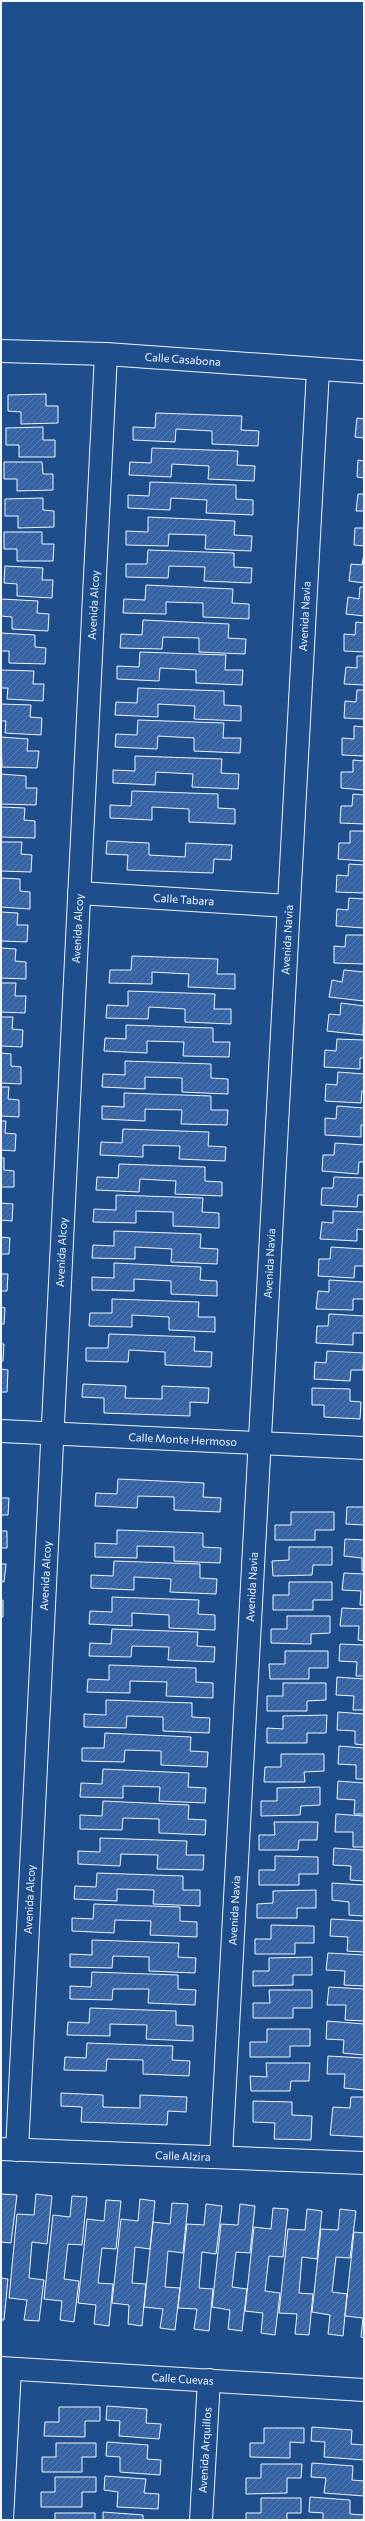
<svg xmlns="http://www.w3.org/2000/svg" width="365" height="2521" viewBox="0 0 365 2521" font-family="Commissioner,sans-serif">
<defs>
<pattern id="building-hatch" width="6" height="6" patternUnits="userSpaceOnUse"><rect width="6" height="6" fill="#3563a3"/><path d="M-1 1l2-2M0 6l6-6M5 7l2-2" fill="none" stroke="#537ab1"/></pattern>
</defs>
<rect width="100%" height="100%" fill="#1f4e8c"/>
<path fill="url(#building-hatch)" stroke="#f2f6ff" d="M46 394V406H58V423L21 424V412L8 411V395Z
M156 413 242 416 241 430 259 431 258 446 212 444V431L176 429 175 442 133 440V427L155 428Z
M357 418 364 419V438L355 437Z
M43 427V440H55V457H19V445H6V428Z
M152 448 238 451 237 465 255 466 254 481 208 479 209 466 172 464 171 477 129 475 130 462 151 463Z
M358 460 364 461V478L357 477Z
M4 462H42L43 474H53V490L17 491V479H4Z
M150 482 236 485V499L253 500V515L206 513 207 500 171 498 170 510 128 508V495L149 496Z
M358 494H364V511H356Z
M43 498V510L54 511V527L18 528V516H5V499Z
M148 517 235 521 234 535 252 536 251 551 205 549 206 535 169 534 168 546 126 545V531L148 532Z
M355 528H364V546L354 545Z
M4 532H42V544H54L53 561H17V549H4Z
M148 550 234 553V567L252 568 251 583 204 581 205 567 169 566 168 578 126 577V564H147Z
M364 553V583L349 581 351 564 362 565Z
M5 566 43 568 42 580H53L52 598 17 596V584L4 583Z
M146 585 233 589 232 603 249 604V619L203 617V603L166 602V614L123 613 124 599 145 600Z
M360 587H364V616L346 614 348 597 359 599Z
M1 599 38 601 37 613 49 614 48 631 12 629V617L1 616Z
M143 620 229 624 228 638 246 639 245 654 199 652V638L163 637 162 649 120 648 121 634 142 635Z
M356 622 364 623V652L344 651V634L355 635Z
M1 633 35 635V647L46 648 45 664 9 663V651H1Z
M140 652 226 655 225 670H243L242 685 196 683V670L160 668 159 681 117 679V666L139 667Z
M357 656H364V685L344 684 346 667 357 668Z
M1 670 34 671 33 684H44L43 701 7 699 8 688H1Z
M138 688 224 691V705L241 706V721L194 719 195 706 158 704V717L115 715 116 702 137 703Z
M357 690H364V719L344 718 345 701 356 702Z
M1 704 31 705 30 717 42 718 41 735 5 733 6 721H1Z
M138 720 224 723 223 738H241L240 753 194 751V738L158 736 157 749 115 747 116 734 137 735Z
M354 726 364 727V756L342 755V738L354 739Z
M1 737 28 739 27 751H39L37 768 2 767Z
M135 756 222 759 221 773 239 774 238 789 192 787 193 774 156 772 155 785 113 783V770L135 771Z
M353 760 364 761V790L341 788V772H353Z
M1 774 26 776V788H37L36 805 1 804Z
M132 791 218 794V808L235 809V824L189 822V809L152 807V820L110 818V805L131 806Z
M353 794 364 795V824L340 823 341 806H352Z
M1 807 25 808 24 820 35 821V838L1 837Z
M350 831H364V861L338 859 339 843H350Z
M107 841 149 843V855L185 857 186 843 232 845 231 860 214 859 213 873 127 870 128 855 106 854Z
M1 842H22L21 854 32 855 31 872 1 871Z
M349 864 364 865V893L336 892 337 875 348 876Z
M1 878 20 879V891L30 892V909L1 907Z
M349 898 364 899V928L336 926 337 909 348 910Z
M1 912 18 913 17 925H28L27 942 1 941Z
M346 935H364V964L334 963V946L345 947Z
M1 948 16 949 15 961 26 962V979L1 978Z
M132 956 218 959 217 974H235V989L188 987 189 974 152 972V984L109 983 110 970H131Z
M344 970 364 972V1001L329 997 332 980 342 982Z
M1 983H16L15 996H26L25 1013 1 1012Z
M128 991 215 994 214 1009H231V1024L185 1022V1009L149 1007 148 1019 106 1018 107 1005 128 1006Z
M341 1003 364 1006 363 1035 327 1031 329 1014 340 1015Z
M1 1017H13L12 1029 23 1030 22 1047 1 1046Z
M126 1025 213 1028V1042H230L229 1057 183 1056 184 1042 147 1041V1053L104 1051 105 1038 126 1039Z
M337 1039 364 1040V1058H360V1069L324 1067 325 1050 336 1051Z
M1 1053 11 1054V1066L21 1067V1084L1 1083Z
M125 1061 211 1064V1078L228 1079V1094L182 1092V1078L145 1077V1089L102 1087 103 1074 125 1075Z
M338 1072 364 1074V1091H362L361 1103 325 1101 326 1084 337 1085Z
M1 1087H9L8 1099 19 1100V1117L1 1116Z
M124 1093 211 1096V1110H228L227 1125 181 1124 182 1110 145 1109V1121L102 1119V1106L124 1107Z
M337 1106 364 1108V1125H361V1137L325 1135V1118L336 1119Z
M1 1121H6L5 1133 16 1134 15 1151 1 1150Z
M123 1129 209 1132 208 1146 226 1147 225 1161 179 1159 180 1146 143 1145V1157L100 1155 101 1142 122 1143Z
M335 1143 364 1145V1162H359L358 1174 322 1171 323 1155H334Z
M1 1158H4V1170L14 1171V1187H1Z
M119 1164 205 1167V1181L222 1182V1196L175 1194 176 1181 140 1179 139 1192 96 1190 97 1177 118 1178Z
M334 1177 364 1178V1195H358L357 1207 321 1205 322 1188H333Z
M1 1191V1203L13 1204 12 1221 1 1220Z
M116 1195 203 1198 202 1212 219 1213V1228L173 1226V1212L136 1211V1223L93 1222 94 1209 116 1210Z
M333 1211 364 1212V1230L357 1229V1241L320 1239 322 1222 333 1223Z
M114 1231 201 1234 200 1248 218 1249 217 1264 171 1262 172 1249 135 1247V1259L92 1258 93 1245 114 1246Z
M1 1237 10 1238 9 1254H1Z
M331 1247 364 1249V1266H355L354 1278 318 1276 319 1259H330Z
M114 1263 201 1267 200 1280 217 1281V1296L171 1294V1281L134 1279V1291L92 1290V1277L114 1278Z
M1 1274H8L7 1291H1Z
M329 1280 364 1282V1299H353V1310L316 1309 318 1291 329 1292Z
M112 1299 199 1302 198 1317H215V1332L169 1330V1317L132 1315V1327L89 1326 90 1313H112Z
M1 1307 5 1308 4 1324H1Z
M329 1314 364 1316V1333H353V1345L316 1343 317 1326H328Z
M109 1334 195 1337 194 1351 212 1352 211 1367 165 1365V1352L129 1350 128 1362 86 1361V1348H108Z
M1 1344H4L3 1361H1Z
M327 1351 364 1353 363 1370H351L350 1381 314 1379 315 1362 326 1363Z
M1 1369 8 1370 7 1392H1Z
M83 1384 126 1386 125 1398 162 1399V1386L209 1388 208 1403 190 1402V1416L104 1413V1398L82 1397Z
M312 1388 350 1389V1401L361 1402 360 1419 324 1417V1405H312Z
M118 1479 204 1483 203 1497 221 1498 220 1512 174 1510V1497L138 1496 137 1508 95 1506 96 1493 117 1494Z
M1 1498H9L8 1515H1Z
M347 1507H364V1525L346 1524Z
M291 1512H334V1530H315V1540H275V1525H291Z
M117 1530 203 1533V1547L221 1548 220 1563 174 1561V1547L137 1546V1558L95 1557V1543L117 1544Z
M1 1531H7V1548H1Z
M345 1539 364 1540V1571H362V1558L344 1556Z
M289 1547H332V1565H313L312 1575 273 1576 272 1561 289 1560Z
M114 1561 200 1564V1578L217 1579 216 1594 170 1592 171 1579 134 1577V1590L91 1588V1575L113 1576Z
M1 1564H6L4 1582 1 1581Z
M344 1573 364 1574V1605H360L361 1591 342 1590Z
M289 1582H332V1600H313V1610H273V1595H289Z
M112 1597 199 1600 198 1614 215 1615V1630L169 1628V1615L132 1613V1626L89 1624 90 1611 112 1612Z
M1 1600H3V1617H1Z
M342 1608 364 1609V1641L358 1640 359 1626H340Z
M287 1616H330V1633L311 1634V1644L271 1643V1629H287Z
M112 1629 198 1632 197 1646 215 1647 214 1662 168 1660 169 1647 132 1646 131 1657 89 1656 90 1643 111 1644Z
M340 1644 364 1645V1676H356L357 1662 339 1661Z
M285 1651H328V1668H309V1679H270L269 1664H285Z
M109 1665 196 1668V1682L213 1683V1698L166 1696 167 1682 130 1681V1693L87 1692 88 1679 109 1680Z
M337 1677 364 1679V1710H353L354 1696 336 1695Z
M283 1683H326V1700L307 1701V1711H267V1696H283Z
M106 1700 192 1703V1717L210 1718 209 1733 163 1731V1717L127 1716 126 1728 84 1727V1714L106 1715Z
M338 1712 364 1714V1745L355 1744V1731L337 1730Z
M327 1715 326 1733H307V1743H267V1728L283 1729V1716Z
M105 1733 191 1737 190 1751 208 1752 207 1767 161 1765V1751L125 1750 124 1762 82 1761V1748H104Z
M339 1746 364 1748V1779H356V1765L338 1764Z
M281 1754H324V1771L304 1772 305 1782H264L265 1767H281Z
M103 1769 189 1773 188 1787 206 1788 205 1803 159 1801 160 1787 123 1786V1798L80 1797 81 1783 102 1784Z
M338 1781 364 1783V1814H354L355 1800 337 1799Z
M320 1787V1805L301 1806 300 1815 261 1816V1801H277V1788Z
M103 1801 189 1805 188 1819 206 1820 205 1835 159 1833V1819L123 1818 122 1830 80 1829V1815L102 1816Z
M336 1814 364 1816V1847H353V1832H335Z
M274 1822H318L317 1840H299L298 1850H259V1835H275Z
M100 1838 187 1841 186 1855H204L203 1870 157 1869 158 1855 121 1854 120 1866 78 1864V1851L100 1852Z
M334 1848 364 1850V1881L350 1880 351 1866 333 1865Z
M275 1856 318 1857V1874H299V1885H259V1870H275Z
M97 1873 183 1876V1890H200V1906L153 1904 154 1890 117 1889V1901L74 1899 75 1886 96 1887Z
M332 1883 364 1885V1916L349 1915V1902L332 1900Z
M316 1890V1908H297V1918H257V1904L273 1903V1891Z
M94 1904 180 1907V1921L197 1922V1937L150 1935 151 1921 115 1920 114 1933 72 1931V1918L93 1919Z
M331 1919 364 1921V1952L347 1951 348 1937 330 1936Z
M271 1925 314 1926V1943H295V1954H255V1939H271Z
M92 1940 179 1943 178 1957 196 1958 195 1973 149 1971V1957L113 1956 112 1968 70 1967V1954L92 1955Z
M328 1953 364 1955V1986L344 1985 345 1971 326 1970Z
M312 1957V1975H293V1985L253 1986V1971H269V1958Z
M92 1972 178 1975V1989L196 1990 195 2005 148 2003 149 1989H113L112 2000 70 1999V1986L91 1987Z
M329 1987 364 1989V2021L345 2020 346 2005H327Z
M269 1990H312V2008H293V2018H253V2003H270Z
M90 2008 176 2011V2025L193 2026V2041L146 2039 147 2025 110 2024V2036L67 2035 68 2022 89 2023Z
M327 2021 364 2024V2055L343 2053 344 2040 326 2039Z
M267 2029H310V2046H290V2057H250V2042H267Z
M87 2043 173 2046 172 2060 190 2061 189 2076 143 2074V2060L107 2059 106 2071 64 2070 65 2057 86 2058Z
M328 2056 364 2058V2090L344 2088 345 2074H327Z
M266 2063H310L309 2081H291L290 2091H251L250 2076 267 2077Z
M61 2093 103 2095V2107L140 2108V2095L187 2097 186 2112 168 2111 167 2125 81 2122 82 2107 61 2106Z
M351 2097H364V2137L330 2135 333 2107 350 2108Z
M253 2101 292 2102V2115L312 2116 311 2140 274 2139 275 2123 253 2122Z
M1 2194 17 2195 11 2243 1 2242Z
M36 2194 52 2196 47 2244 32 2242 29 2278 44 2280 39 2321 24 2320 27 2300 9 2298 17 2214 34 2215Z
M72 2196 87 2197 82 2245 68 2244 64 2279 79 2281 74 2322 60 2320 62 2301 44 2299 53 2215 70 2217Z
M140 2199 155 2201 150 2249 135 2247 132 2283 146 2284 142 2326 128 2324 129 2305 112 2303 121 2219 138 2221Z
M106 2200 121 2201 116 2249 102 2248 98 2283 113 2284 109 2326 94 2324 96 2305 78 2303 87 2219 104 2221Z
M172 2203 188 2204 183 2253 168 2251 165 2287 180 2288 175 2330 160 2328 163 2309 144 2307 153 2222 170 2224Z
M206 2204 222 2206 216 2254 202 2252 199 2288 213 2289 209 2331 194 2329 197 2309 178 2308 187 2224 204 2225Z
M240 2204 255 2206 250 2253 236 2252 232 2287 247 2289 242 2331 228 2329 230 2310 212 2307 221 2224 238 2225Z
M273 2208 288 2209 283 2257 269 2256 265 2291 280 2293 275 2335 261 2333 263 2313 245 2311 254 2227 271 2229Z
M307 2209 322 2211 317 2259 302 2257 299 2293 313 2294 309 2335 295 2334 297 2314 279 2313 288 2229 305 2230Z
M340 2209 356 2211 350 2258 336 2257 332 2292 347 2294 343 2336 328 2334 330 2315 312 2312 321 2229 338 2230Z
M354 2232 364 2233V2338L361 2337 363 2318 345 2316Z
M1 2278 8 2279 4 2320H1Z
M107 2406 147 2409 146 2423 161 2424 159 2439 119 2436 120 2421 106 2420Z
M59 2407H100V2421H85V2437L44 2436 45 2422H59Z
M312 2427 352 2430 351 2444 364 2445V2460L324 2457 325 2442 311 2441Z
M264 2428H304V2443L290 2442V2458L250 2457V2443H264Z
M107 2442 148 2445 147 2459 161 2460 160 2475 120 2472V2457L106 2456Z
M56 2443H96V2457H82V2472H42V2457H56Z
M312 2463 353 2466 352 2480 364 2481V2496L324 2493 326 2478 311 2477Z
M261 2464H302L301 2478H287V2493L246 2494V2478H261Z
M105 2476 146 2479 144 2493 159 2494 158 2509 117 2507 118 2492 104 2490Z
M55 2477H96V2492H82V2507H41V2492H55Z
M310 2497 350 2500V2514L364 2515 363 2520H323V2513L309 2512Z
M261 2498H301V2513H287V2520H246V2513H261Z
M103 2512 143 2515V2520H103Z
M55 2513H95V2520H55Z"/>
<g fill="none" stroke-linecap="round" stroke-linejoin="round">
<g stroke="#f2f6ff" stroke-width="24">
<g id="street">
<path id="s1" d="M1 351 106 354 364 372"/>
<path id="s2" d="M79 893 288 906"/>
<path id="s3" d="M1 1431 364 1448"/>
<path id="s4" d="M1 2149 364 2163"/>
<path id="s5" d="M17 2150 106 354"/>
<path id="s6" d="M221 2156 318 370"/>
<path id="s7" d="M1 2368 364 2390"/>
<path d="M2 2520 10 2369"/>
<path id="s8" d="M201 2520 209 2380"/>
</g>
</g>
<use href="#street" stroke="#1f4e8c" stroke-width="22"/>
</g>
<g text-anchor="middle" stroke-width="3" stroke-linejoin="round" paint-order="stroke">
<g font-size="11" fill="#f2f6ff" stroke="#1f4e8c">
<text dy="4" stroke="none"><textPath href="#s1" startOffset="182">Calle Casabona</textPath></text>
<text dy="4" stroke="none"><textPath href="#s5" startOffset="1547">Avenida Alcoy</textPath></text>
<text dy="4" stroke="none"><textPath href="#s6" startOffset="1542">Avenida Navia</textPath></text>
<text dy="4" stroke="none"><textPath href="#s2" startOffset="105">Calle Tabara</textPath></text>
<text dy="4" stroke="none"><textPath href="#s5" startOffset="1223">Avenida Alcoy</textPath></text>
<text dy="4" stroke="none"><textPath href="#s6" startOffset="1218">Avenida Navia</textPath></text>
<text dy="4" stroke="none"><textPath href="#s5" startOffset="899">Avenida Alcoy</textPath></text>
<text dy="4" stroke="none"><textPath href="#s6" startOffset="894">Avenida Navia</textPath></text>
<text dy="4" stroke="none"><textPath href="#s3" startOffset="182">Calle Monte Hermoso</textPath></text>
<text dy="4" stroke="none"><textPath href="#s5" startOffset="575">Avenida Alcoy</textPath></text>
<text dy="4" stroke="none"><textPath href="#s6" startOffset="570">Avenida Navia</textPath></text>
<text dy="4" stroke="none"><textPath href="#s5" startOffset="251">Avenida Alcoy</textPath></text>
<text dy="4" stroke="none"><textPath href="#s6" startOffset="246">Avenida Navia</textPath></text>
<text dy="4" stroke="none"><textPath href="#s4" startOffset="182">Calle Alzira</textPath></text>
<text dy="4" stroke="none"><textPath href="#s7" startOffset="182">Calle Cuevas</textPath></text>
<text dy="4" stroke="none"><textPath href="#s8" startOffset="70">Avenida Arquillos</textPath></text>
</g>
</g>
<rect width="365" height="2521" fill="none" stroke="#f2f6ff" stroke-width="4"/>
</svg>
